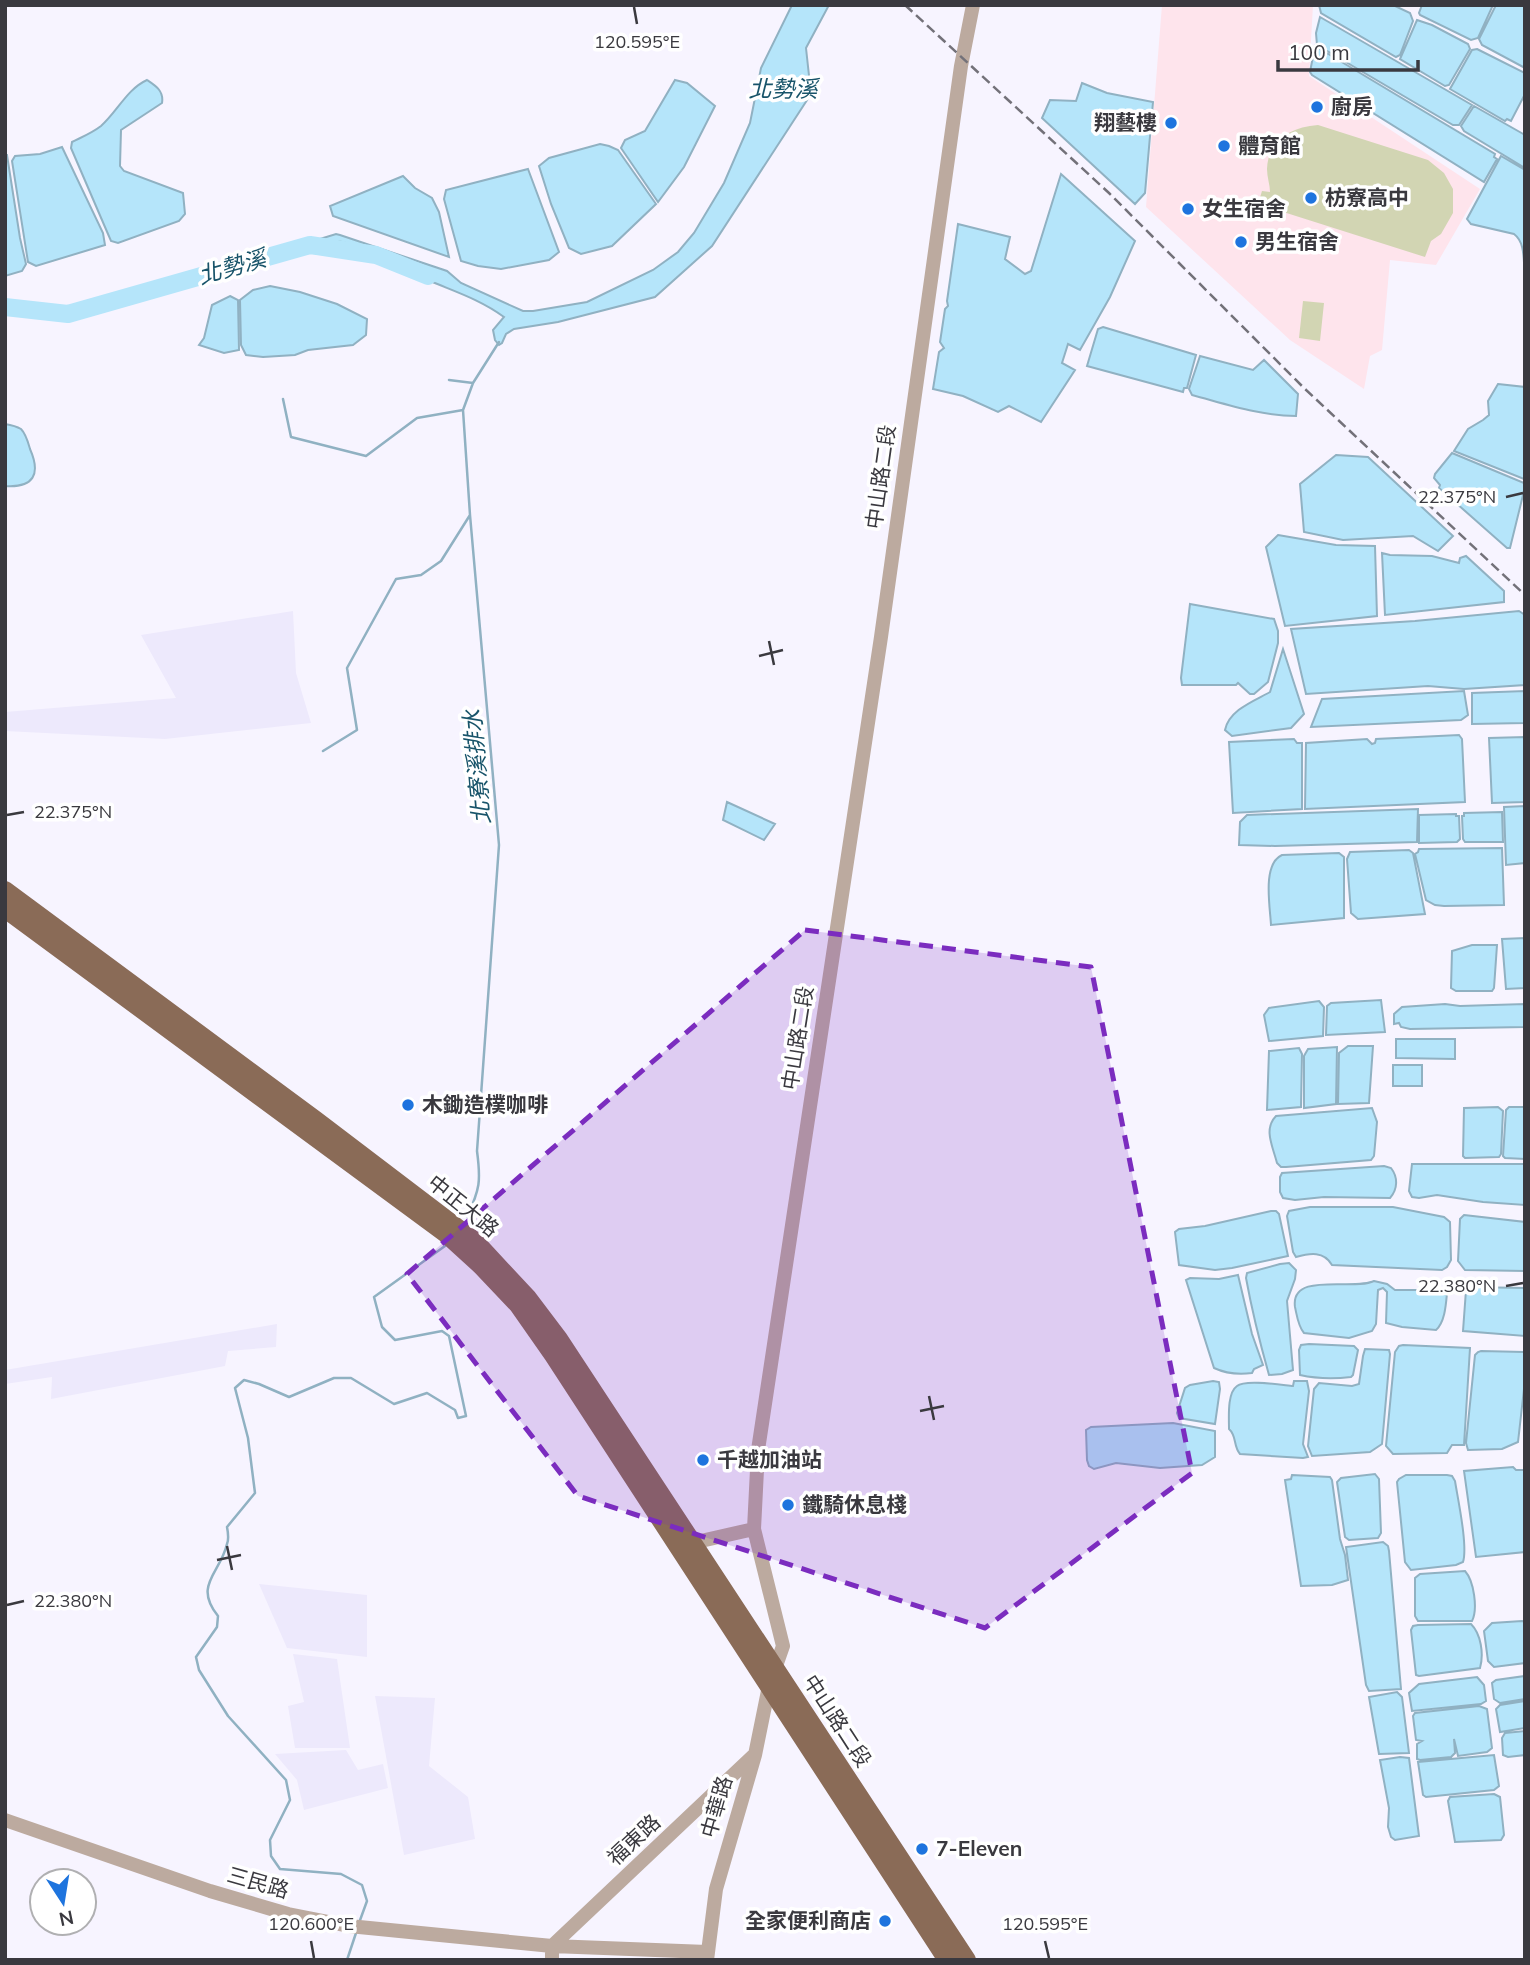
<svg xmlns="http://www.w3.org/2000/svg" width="1530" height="1965" viewBox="0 0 1530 1965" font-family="Mulish,'Noto Sans TC',sans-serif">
<rect width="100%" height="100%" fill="#f7f4ff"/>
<path fill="#ede9fc" d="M293 611 296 673 311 723 165 739 5 731V712L176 698 141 635Z
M277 1324 276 1347 228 1351 225 1366 51 1399 52 1377 5 1384V1370Z
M259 1584 367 1595V1657L287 1648Z
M293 1654 337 1659 350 1748H295L288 1706 304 1702Z
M375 1696 435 1698 429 1766 468 1797 475 1839 404 1855Z
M346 1750 358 1770 383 1764 388 1788 304 1810 297 1780 275 1754Z"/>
<path fill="#fee4ec" d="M1162 5H1313L1309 76 1480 189 1436 265 1390 260 1382 350 1370 356 1364 389 1290 340 1146 207Z"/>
<path fill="#d2d5b3" d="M1318 125 1428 160 1444 173 1453 189V213L1441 234 1431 241 1425 257 1258 204 1262 191 1270 192C1270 185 1267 177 1267 169 1268 140 1291 127 1318 125Z
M1303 301 1324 303 1320 341 1299 338Z"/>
<path fill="#b5e5fa" stroke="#90b1c2" stroke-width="2" d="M792 5H829L806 48 811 94 712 246 655 297 558 322 514 329 506 334 502 343 499 345 495 340 493 330 504 317C481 300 456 292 430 281 405 269 357 239 330 241 323 242 316 248 311 252L310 242 336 234 340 235 447 271 461 283 523 311H533L587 302 653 270 678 252 694 233 724 183 750 123 761 68Z
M1319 5H1393L1410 13 1413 21 1400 55 1396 57 1321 13Z
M1422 5H1493L1478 38 1471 40 1420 15 1419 13Z
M1496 5H1525V68L1482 45 1479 39Z
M1320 17 1472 105 1459 125H1453L1317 45 1316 33Z
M1417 20 1432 25 1468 44 1470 49 1449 85 1445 86 1400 59Z
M1315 46 1495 154 1494 157 1497 159 1484 182 1312 75 1310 72Z
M1477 49 1525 73V94L1511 121 1507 119 1505 121 1450 89 1472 50Z
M147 80C156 86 164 91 162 103L121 130 120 166 124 171 183 193 185 214 179 221 118 243 111 241 108 234 71 148 72 142C82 137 92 133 101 126 117 112 127 89 147 80Z
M675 80 687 83 715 106 684 167 658 202 621 148 625 140 645 131Z
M1082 83 1107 93 1153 102 1145 193 1135 204 1042 118 1050 100 1076 101Z
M1474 106 1525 135V168L1464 131 1461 126Z
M600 144 609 146 618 150 656 204 612 246 581 254 569 248 551 204 539 166 549 158Z
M62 147 103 233 105 245 36 266 28 262 12 161 15 156 40 154Z
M5 155H7L20 238 26 264 22 271 5 276Z
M1501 156 1525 170V275C1523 262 1526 243 1514 234L1471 224 1467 219Z
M528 169 559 252 549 260 501 269 478 266 461 261 444 199 446 190Z
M1061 174 1135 241 1110 297 1080 350 1068 344 1062 363 1075 370 1041 422 1009 406 998 412 963 396 933 389 939 352 944 348 940 342 945 309 948 306 947 301 958 224 1010 237 1005 259 1025 274 1031 271Z
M403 176 415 188 432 198 439 212 449 257 333 216 330 206Z
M270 286 300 292 337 304 367 319 366 335 353 345 308 350 295 355 263 357 246 355 241 345 240 300 253 290Z
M230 296 238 300 239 350 224 353 199 345 204 338 212 305Z
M1103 327 1196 355 1187 388H1184L1183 392 1087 366 1098 329Z
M1200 356 1253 370 1264 360 1298 394 1296 416C1261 416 1226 404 1192 395L1189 389Z
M1498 384 1525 387 1524 479 1454 451 1468 429 1483 420 1489 415 1488 401Z
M5 424C11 425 16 426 21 429 26 434 28 442 30 449 41 474 34 488 5 486Z
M1452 453 1524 483 1525 487 1510 548H1507L1439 488 1440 485 1434 478 1435 474Z
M1336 455 1368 457 1453 536 1438 551 1413 536 1343 540 1304 532 1300 484Z
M1278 535 1336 545 1375 546 1377 616 1285 626 1266 547Z
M1382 553 1390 555 1432 556 1459 563 1460 558 1466 556 1504 591V602L1385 615Z
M1190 604 1274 619 1278 631V643L1268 682 1254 694H1250L1238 683 1236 685H1182L1181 678Z
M1519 611 1525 615V685L1464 689 1428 686 1306 694 1291 629 1415 621Z
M1283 649 1304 714 1291 728 1232 736 1225 730C1229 710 1254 701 1270 692Z
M1464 691 1468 715 1461 720 1311 727 1322 699Z
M1525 691V723L1472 724V693Z
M1459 735 1462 739 1465 802 1305 809 1306 743 1367 739 1372 744 1375 743 1376 739Z
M1525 737V802L1492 803 1489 738Z
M1294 739 1297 743H1302V809L1233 813 1229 742Z
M727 802 775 824 764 840 723 820Z
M1525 806V863L1506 865 1504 807Z
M1418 809 1417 842 1275 846 1239 845 1240 822 1247 815Z
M1502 812 1503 842H1465L1463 839 1462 816H1464V813Z
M1456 814V816H1459L1460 839 1457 842 1419 843V815Z
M1502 848 1504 905 1444 906 1435 905 1426 900 1415 854 1418 852 1419 849Z
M1409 850 1413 853 1425 914 1358 919 1351 913 1347 859 1350 852Z
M1339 853 1344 857V918L1271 925C1270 906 1262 864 1282 855Z
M1525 938V988L1506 989 1502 939Z
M1472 945H1497L1494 988 1492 991H1456L1451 988 1452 951Z
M1381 1000 1385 1032 1326 1035 1327 1006 1331 1003Z
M1319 1001 1324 1007 1323 1036 1269 1041 1264 1015 1269 1008Z
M1445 1004 1460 1006 1525 1004V1027L1410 1029 1401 1027 1399 1023 1394 1024V1014L1402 1007Z
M1396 1039H1455V1059L1396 1058Z
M1348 1046H1373L1369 1103 1338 1104 1339 1053Z
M1337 1047 1336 1104 1304 1108V1056L1308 1049Z
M1299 1048 1302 1054 1301 1107 1267 1110 1269 1051Z
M1393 1065H1422V1086H1393Z
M1498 1107 1503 1111 1501 1154 1499 1157 1465 1158 1463 1156 1464 1108Z
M1509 1107H1525V1159L1505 1158 1503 1156 1506 1110Z
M1372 1108 1377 1122 1374 1156 1371 1160 1286 1167H1281L1277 1163C1273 1147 1263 1129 1276 1116Z
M1412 1164H1525V1205L1483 1202 1437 1195 1419 1198 1412 1197 1409 1191Z
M1384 1166 1391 1168C1398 1177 1398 1189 1390 1198L1324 1197 1295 1200 1283 1198 1280 1192V1177L1282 1173Z
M1310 1207H1393L1444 1217 1450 1222 1451 1260 1447 1267 1442 1270 1332 1265C1324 1251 1310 1253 1296 1257L1293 1252 1287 1216 1289 1211Z
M1271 1211H1276L1279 1214 1288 1256 1232 1268 1215 1270 1179 1265 1175 1232 1179 1229 1205 1226Z
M1464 1215 1525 1222V1271L1465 1270 1458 1261 1460 1219Z
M1289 1263 1296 1270 1295 1279 1287 1301 1293 1370 1282 1374 1269 1375C1260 1343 1252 1311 1246 1278L1247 1273 1280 1264Z
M1238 1275 1252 1334 1263 1365 1254 1369 1252 1373C1238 1375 1227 1374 1214 1368L1186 1280 1190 1278 1219 1279Z
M1374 1281 1387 1284 1395 1290H1441L1447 1293C1446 1304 1445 1322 1436 1330L1402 1327 1386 1323 1387 1292 1383 1288 1378 1290 1376 1324 1372 1331 1349 1338 1304 1333C1298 1326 1297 1316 1295 1307 1290 1271 1354 1291 1374 1281Z
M1468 1287 1525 1288V1336L1463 1331 1466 1290Z
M1309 1344 1354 1346 1358 1350 1353 1375 1351 1377C1333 1379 1318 1379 1300 1375L1299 1350 1301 1345Z
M1403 1345 1470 1348 1464 1445H1452L1447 1453 1393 1454 1386 1446 1395 1352 1399 1346Z
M1365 1349 1389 1350 1390 1354 1382 1444 1370 1452 1312 1456 1308 1446 1314 1389 1319 1383 1352 1386 1359 1384 1363 1356Z
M1481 1351 1524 1352 1525 1353V1380L1518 1442 1502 1449 1468 1450 1466 1443 1475 1355 1478 1352Z
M1213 1381 1219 1382 1220 1389 1215 1424 1179 1418 1177 1413 1185 1388 1190 1385Z
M1294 1381H1307L1309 1391 1303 1444 1308 1457 1303 1458 1240 1454C1233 1446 1237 1436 1229 1429 1229 1417 1227 1393 1237 1386 1245 1379 1282 1385 1293 1386Z
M1173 1423 1215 1431V1457L1202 1465 1160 1468 1116 1463 1094 1469 1089 1466 1087 1460 1086 1430 1091 1427Z
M1513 1467 1516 1470H1525V1552L1476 1557 1464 1471Z
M1375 1474 1379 1479 1381 1533 1378 1538 1349 1540 1345 1537 1337 1482 1341 1478Z
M1292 1475 1330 1477 1332 1480 1340 1539 1345 1555 1348 1580 1332 1585 1301 1586 1285 1480 1291 1479Z
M1406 1475H1447L1452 1476 1455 1481C1458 1500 1468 1546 1463 1562L1456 1565 1411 1570 1405 1562 1397 1482 1399 1479Z
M1383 1542 1388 1546 1389 1551 1401 1689 1369 1691 1366 1685 1346 1547Z
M1465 1571C1474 1581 1478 1609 1472 1621H1418L1415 1616V1578L1420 1574Z
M1522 1621 1525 1622V1663L1494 1667 1488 1661 1484 1631 1492 1623Z
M1471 1624C1481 1634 1484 1654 1480 1668L1419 1676 1416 1675 1411 1630 1413 1626 1418 1625Z
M1525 1676V1699L1500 1703 1494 1699 1492 1683 1496 1680Z
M1477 1677 1484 1685 1486 1701 1481 1704 1412 1711 1409 1693 1419 1684Z
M1397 1692 1402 1697 1409 1753 1379 1754 1369 1697Z
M1525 1701V1728L1500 1732 1496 1709 1500 1705Z
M1479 1706 1487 1709 1492 1748 1487 1752 1458 1756 1454 1739 1455 1753 1451 1757 1420 1760 1417 1759V1744L1422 1741 1416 1740 1413 1716 1415 1713Z
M1525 1731V1755L1508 1757 1503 1755 1502 1738 1505 1733Z
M1494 1755 1499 1786 1494 1790 1426 1797 1423 1795 1418 1762Z
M1400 1757 1409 1758 1419 1836 1395 1840 1391 1837 1388 1827 1389 1808 1380 1760Z
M1494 1794 1500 1797 1504 1835 1501 1840 1455 1842 1448 1801 1450 1797Z"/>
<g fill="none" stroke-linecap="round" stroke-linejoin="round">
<path stroke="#90b1c2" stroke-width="2.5" d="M449 380 473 383
M283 399 291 437 366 456 417 418 463 410
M323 751 357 730 347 668 396 579 421 575 441 561 470 515
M467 1217C480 1189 481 1181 477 1151L499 845 470 515 463 410 473 383 499 342
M359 1923 367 1901 362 1885 341 1874 280 1869 271 1856 270 1840 290 1800 286 1780 228 1716 199 1670 196 1657 217 1627 218 1616C193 1585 220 1574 227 1544 229 1539 228 1532 227 1527L255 1493 248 1438 235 1388 244 1380 259 1384 289 1397 334 1378H351L394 1404 427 1393 455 1410 458 1418 466 1416 449 1336 442 1331 395 1340 382 1327 374 1297 445 1246
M347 1960 356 1933"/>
<path stroke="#b5e5fa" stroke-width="18" d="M5 307 68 314 310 245 376 255 428 276"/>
<path stroke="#bcaa9f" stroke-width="14" d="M692 1543 754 1529
M5 1820 210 1891 288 1914 349 1926 552 1946 707 1952
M552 1960V1946L753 1756
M707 1960 716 1889 755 1755 769 1686 783 1646 754 1529 758 1450 881 637 961 66 973 5"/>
<path stroke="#8a6b57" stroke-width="18" d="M5 890 316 1120 475 1241 528 1298 559 1339 967 1960
M5 909 446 1234 481 1266 518 1305 553 1355 947 1960"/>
<path stroke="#737179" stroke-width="2.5" stroke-dasharray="10 5" stroke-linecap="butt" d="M905 5 1109 193 1304 388 1525 595"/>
</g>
<path fill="#7b2cbf" fill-opacity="0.2" stroke="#7b2cbf" stroke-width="5" stroke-dasharray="14 9" stroke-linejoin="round" d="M805 930 1091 967 1192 1473 985 1628 578 1496 407 1274Z"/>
<path fill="none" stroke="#3a393f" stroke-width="2.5" d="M634 7 637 24M1506 497 1523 493M769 641 774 665M759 656 783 650M7 815 24 812M1506 1286 1523 1283M929 1396 934 1420M920 1411 944 1406M227 1546 232 1570M217 1560 241 1555M7 1605 24 1601M311 1941 314 1958M1045 1941 1049 1958"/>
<g fill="#1e74de" stroke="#fff" stroke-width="2.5">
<circle cx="1317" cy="107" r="7"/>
<circle cx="1171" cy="123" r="7"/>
<circle cx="1224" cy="146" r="7"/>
<circle cx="1311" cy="198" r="7"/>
<circle cx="1188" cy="209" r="7"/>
<circle cx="1241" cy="242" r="7"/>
<circle cx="408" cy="1105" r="7"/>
<circle cx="703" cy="1460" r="7"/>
<circle cx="788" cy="1505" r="7"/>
<circle cx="922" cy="1849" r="7"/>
<circle cx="885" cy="1921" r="7"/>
</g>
<g text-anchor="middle" stroke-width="7" stroke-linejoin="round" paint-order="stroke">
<g font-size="21" font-weight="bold" fill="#3a393f" stroke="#fff" text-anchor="start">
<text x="1331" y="114">廚房</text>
<text x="1157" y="130" text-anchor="end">翔藝樓</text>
<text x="1238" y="153">體育館</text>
<text x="1325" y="205">枋寮高中</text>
<text x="1202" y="216">女生宿舍</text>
<text x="1255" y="249">男生宿舍</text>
<text x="422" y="1112">木鋤造樸咖啡</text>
<text x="717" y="1467">千越加油站</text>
<text x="802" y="1512">鐵騎休息棧</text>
<text x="936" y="1856">7-Eleven</text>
<text x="871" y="1928" text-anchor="end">全家便利商店</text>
</g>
<g font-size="21" fill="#3a393f" stroke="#fff">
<text transform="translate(881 477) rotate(-82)" y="7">中山路二段</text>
<text transform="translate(798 1038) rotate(-81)" y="7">中山路二段</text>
<text transform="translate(463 1206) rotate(39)" y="7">中正大路</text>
<text transform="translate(837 1721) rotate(57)" y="7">中山路二段</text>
<text transform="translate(717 1807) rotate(-74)" y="7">中華路</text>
<text transform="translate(634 1840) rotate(-43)" y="7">福東路</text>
<text transform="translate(258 1883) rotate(16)" y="7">三民路</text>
</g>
<g font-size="23" font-style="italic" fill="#18546a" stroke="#fff">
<text x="783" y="97">北勢溪</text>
<text transform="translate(232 267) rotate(-16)" y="8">北勢溪</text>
<text transform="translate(477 767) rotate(-95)" y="8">北寮溪排水</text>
</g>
</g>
<g font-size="18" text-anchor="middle" fill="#3a393f" stroke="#fff" stroke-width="7" stroke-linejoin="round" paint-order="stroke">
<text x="637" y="48">120.595°E</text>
<text x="1457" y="503">22.375°N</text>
<text x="73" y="818">22.375°N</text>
<text x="1457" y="1292">22.380°N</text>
<text x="73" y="1607">22.380°N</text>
<text x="311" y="1930">120.600°E</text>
<text x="1045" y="1930">120.595°E</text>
</g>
<rect width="1530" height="1965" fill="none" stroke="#3a393f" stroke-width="14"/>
<g transform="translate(63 1902) rotate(168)"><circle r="33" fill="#ffffff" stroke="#b0b0b2" stroke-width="2"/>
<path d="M0-5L12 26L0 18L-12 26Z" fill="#1e74de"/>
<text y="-10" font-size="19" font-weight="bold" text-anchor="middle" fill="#3a393f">N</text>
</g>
<path d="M1278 60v10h140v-10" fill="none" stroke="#3a393f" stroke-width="3.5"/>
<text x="1288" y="60" font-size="21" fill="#3a393f" stroke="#ffffff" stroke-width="5" paint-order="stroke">100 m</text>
</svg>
